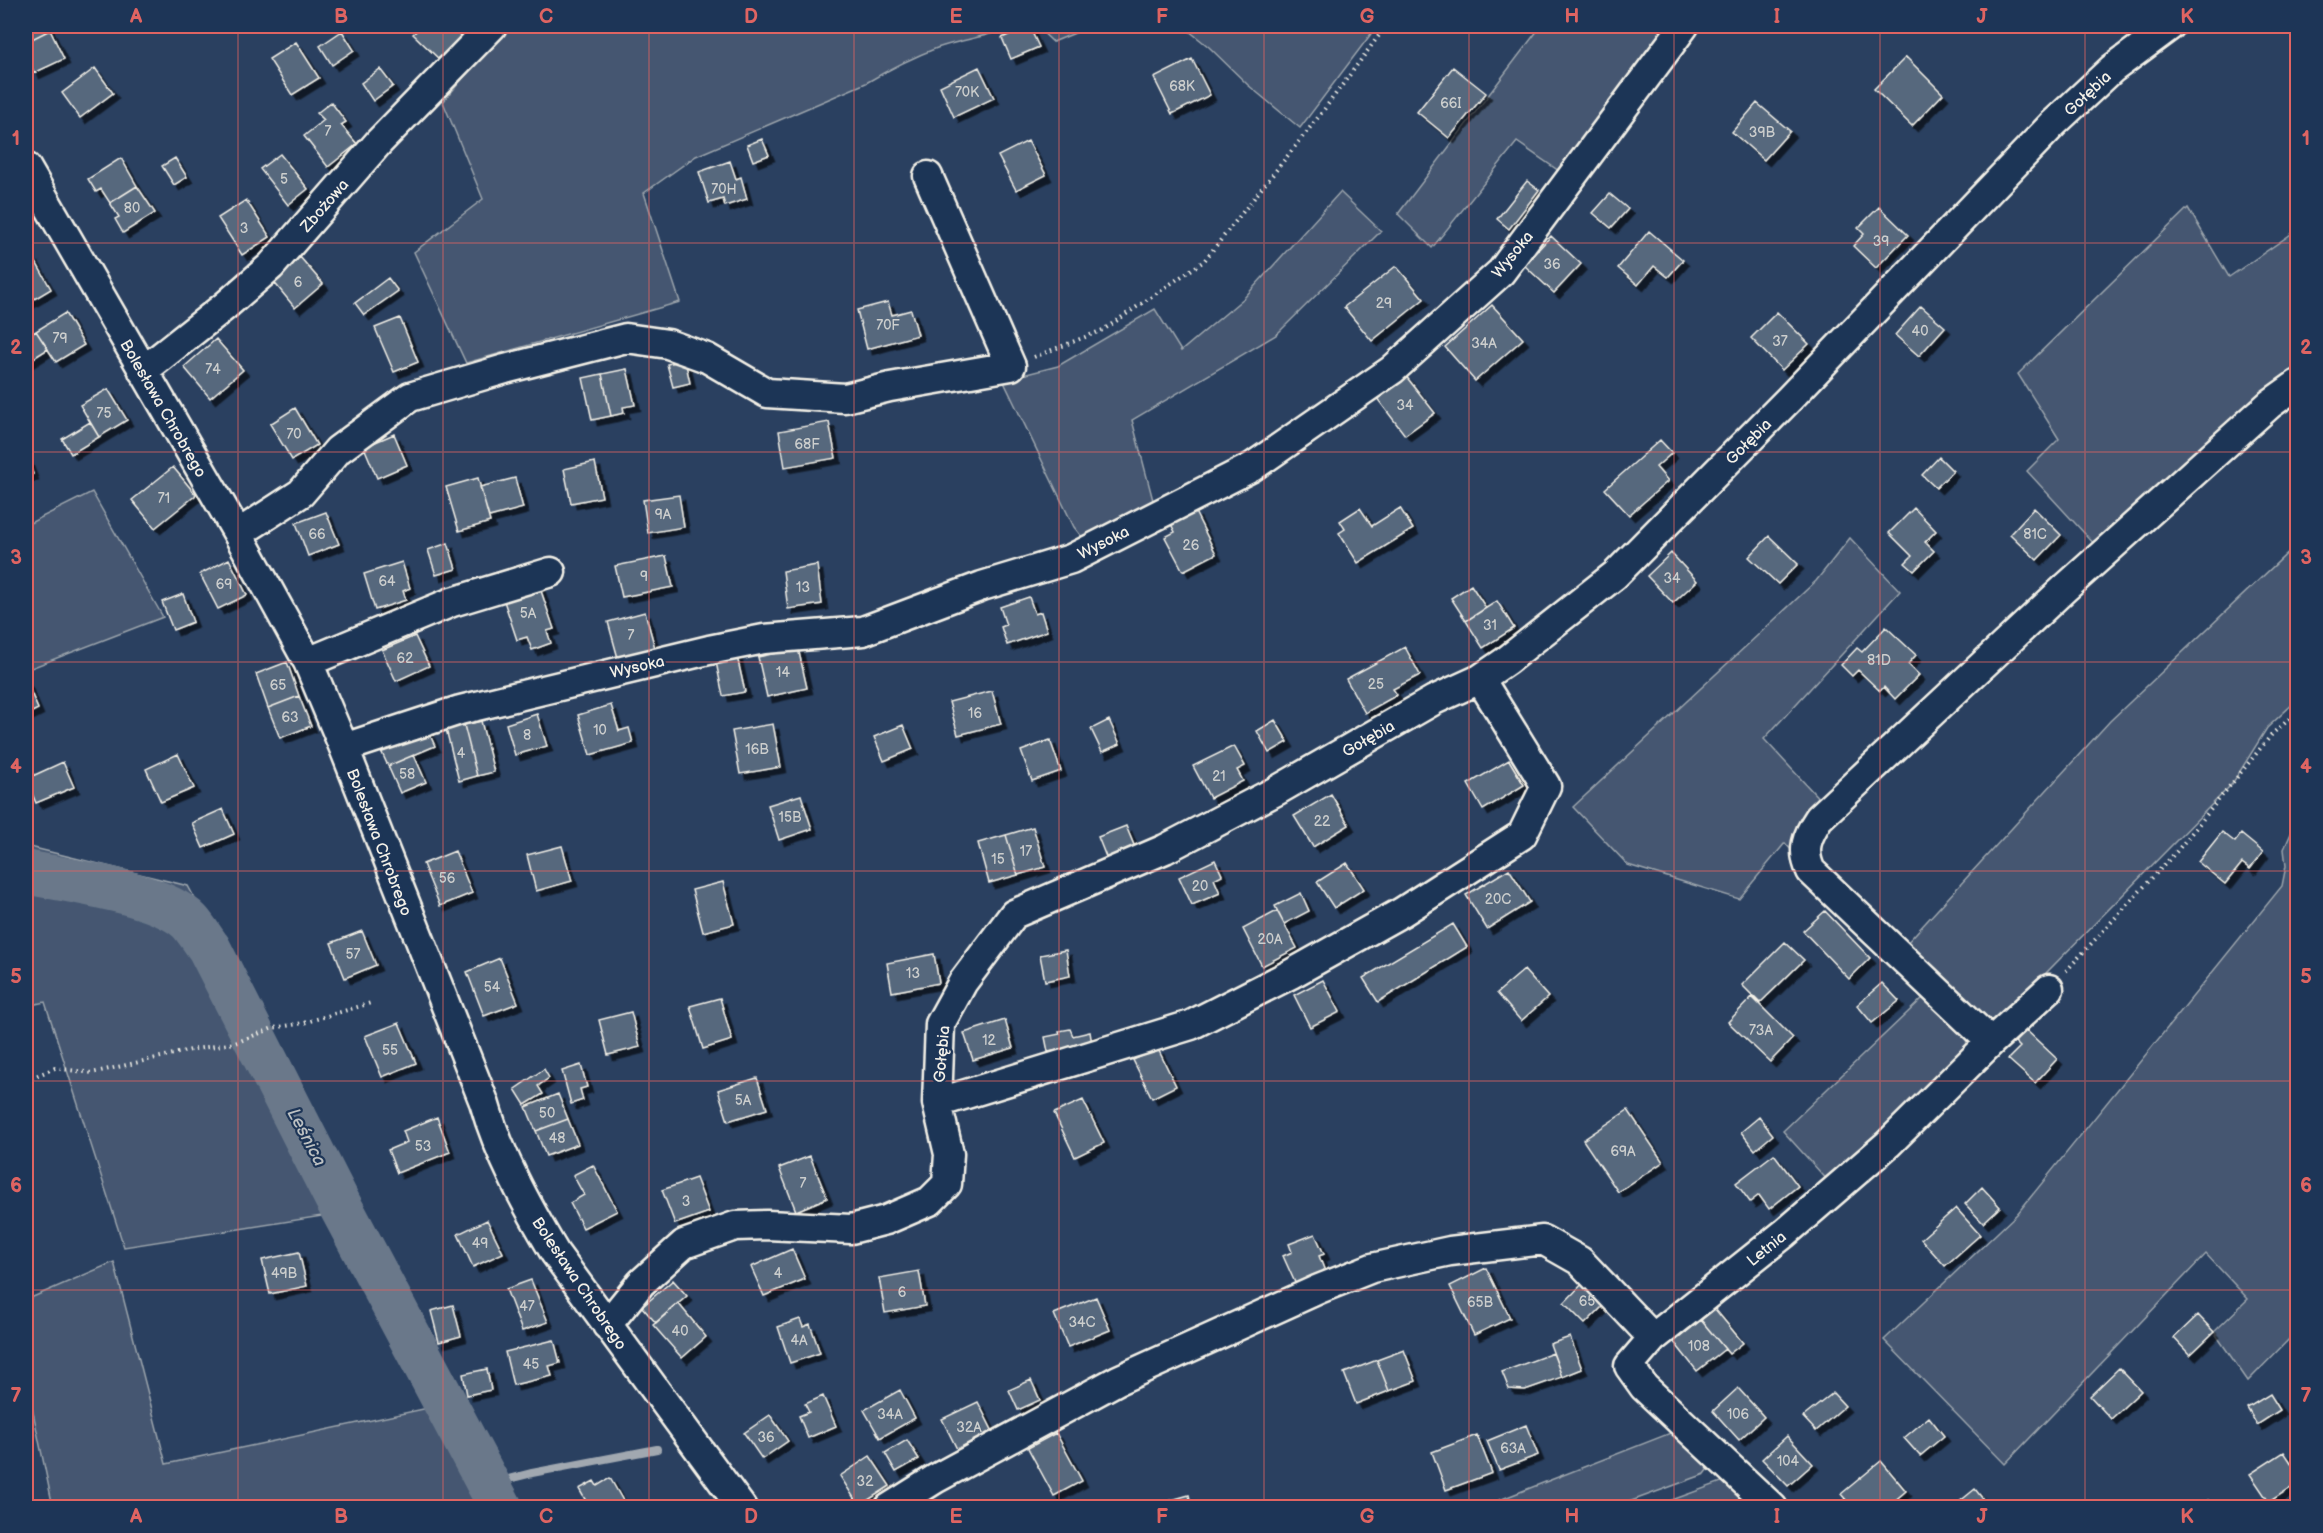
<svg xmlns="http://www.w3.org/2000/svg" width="2323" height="1533" viewBox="0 0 2323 1533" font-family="'Balsamiq Sans',sans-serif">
<defs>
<filter id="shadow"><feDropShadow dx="5.5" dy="5.5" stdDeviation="0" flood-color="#0009"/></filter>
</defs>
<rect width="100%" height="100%" fill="#2a4060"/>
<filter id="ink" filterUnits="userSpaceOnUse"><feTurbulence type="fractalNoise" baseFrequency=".0167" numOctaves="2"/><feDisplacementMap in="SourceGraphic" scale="12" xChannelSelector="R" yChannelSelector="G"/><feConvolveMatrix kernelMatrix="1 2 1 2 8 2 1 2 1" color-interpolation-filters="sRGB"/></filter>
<g filter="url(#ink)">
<path fill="#445771" stroke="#9ca4ac" stroke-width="1.5" d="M507 26H1013C989 37 962 39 937 48 913 57 888 70 866 83L696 156 644 193 680 302 466 363 414 252 483 199 443 102Z
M1036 26H1092L1053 42Z
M1183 26H1377L1300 128 1248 85 1209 47Z
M1541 26H1673L1562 173 1517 142 1432 248 1398 214Z
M1340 192 1381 231 1276 335 1132 420 1160 527 1098 557 1074 527 1003 380 1058 366 1155 309 1181 351 1244 298Z
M2188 208 2229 277 2297 230V374L2097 547 2027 471 2059 439 2018 374Z
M92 492 163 617 26 670V525Z
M1850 538 1900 591 1764 739 1823 803 1798 858 1785 843 1739 899 1628 865 1573 807 1816 581Z
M2297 544V700L2267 728 2232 784 1990 1030 1906 944 2110 721Z
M2297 820V1331L2248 1381 2214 1332 2248 1299 2206 1254 2005 1464 1884 1340 2017 1214 2282 886 2286 866 2284 849Z
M26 846 188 886 330 1148 435 1357 433 1408 485 1507H53L26 1379V1300L114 1262 166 1464 433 1407 328 1215 124 1247 45 1002 26 1006Z
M1924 997 1966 1031 1967 1049 1830 1183 1783 1131Z
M1673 1432 1711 1466 1705 1474 1615 1507 1479 1508Z
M1724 1481 1753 1508H1650Z"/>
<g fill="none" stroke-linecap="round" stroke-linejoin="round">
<path stroke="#a1a8b0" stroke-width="8" d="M489 1484 532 1473 657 1449"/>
<path stroke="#6a788a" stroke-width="44" d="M26 872C67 881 161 892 190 922 197 930 203 940 209 948L336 1198 501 1508"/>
</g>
<path fill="#56677d" stroke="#f4f1e8" stroke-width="1.5" filter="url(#shadow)" d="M26 26H48L50 30 26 42Z
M422 26H472L439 59 413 34Z
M1029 26 1039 47 1011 59 1002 38Z
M50 30 64 59 34 73 26 54V42Z
M342 31 354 50 332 65 320 46Z
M296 42 319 78 292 95 269 59Z
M1906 57 1943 94 1912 126 1874 89Z
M1192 59 1210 95 1172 114 1154 78Z
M979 67 994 98 954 117 940 86Z
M1453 67 1486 93 1449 138 1417 112Z
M95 68 113 93 80 118 62 93Z
M380 69 393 86 373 101 361 83Z
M331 102 346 122 341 125 357 144 328 167 304 136 324 120 317 113Z
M1757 103 1790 131 1764 160 1732 132Z
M762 139 769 155 753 161 747 145Z
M1028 141 1046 175 1016 190 998 156Z
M280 154 308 189 288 205 260 169Z
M121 158 137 186 110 203 101 189 96 192 88 179Z
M175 158 187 177 174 185 162 166Z
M730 161 736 179 741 177 747 199 725 206 723 199 709 203 699 172Z
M1527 181 1539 190 1509 229 1497 219Z
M137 186 155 213 123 233 115 219 119 217 110 203Z
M1610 194 1628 209 1611 228 1593 213Z
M246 200 270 237 242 255 218 218Z
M1879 207 1908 235 1876 268 1853 246 1864 234 1858 228Z
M1649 231 1683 260 1668 277 1654 266 1638 285 1618 268Z
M1551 236 1581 264 1554 293 1524 265Z
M33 257 51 289 26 304V261Z
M300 257 323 284 295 308 273 281Z
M1396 266 1424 299 1372 341 1344 307Z
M388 278 398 291 364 315 355 303Z
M888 302 892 315 911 310 918 335 867 349 857 310Z
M1492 305 1523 339 1475 381 1445 347Z
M1921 306 1945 327 1919 356 1895 335Z
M1777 312 1809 344 1782 370 1751 338Z
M65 313 84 345 56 362 36 331Z
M400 318 418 362 394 372 375 328Z
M36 331 48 349 26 363V337Z
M216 339 243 370 210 398 184 367Z
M685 360 690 383 673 387 667 364Z
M627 369 635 405 623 407 624 413 611 416 602 374Z
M602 374 611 416 592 420 583 378Z
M1405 375 1435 413 1405 435 1376 397Z
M108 389 127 420 99 437 80 405Z
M295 408 317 445 292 460 270 424Z
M90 422 99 437 71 454 62 439Z
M829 422 836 458 785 467 779 431Z
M394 434 407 465 377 478 364 447Z
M1660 440 1672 453 1656 467 1668 481 1629 515 1605 489Z
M26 456 33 474 26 477Z
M1939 457 1953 471 1936 488 1922 475Z
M595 462 602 497 571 503 564 469Z
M173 467 196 495 155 528 132 500Z
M478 478 490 522 459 531 446 487Z
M515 478 523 508 489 517 480 487Z
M679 495 684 527 648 533 643 500Z
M1360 508 1372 526 1400 508 1413 529 1358 563 1339 533 1345 529 1340 521Z
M1914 508 1936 531 1925 542 1934 551 1914 571 1905 563 1912 556 1889 533Z
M2034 508 2061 535 2037 560 2010 534Z
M326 512 339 544 308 556 296 523Z
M1195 512 1216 554 1183 571 1165 537 1175 532 1171 524Z
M1769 536 1798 564 1778 584 1749 557Z
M448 543 456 569 436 575 428 550Z
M1671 553 1697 581 1673 603 1647 576Z
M666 556 673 587 622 597 615 566Z
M229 559 247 595 218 609 200 574Z
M402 562 410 588 403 591 406 600 375 610 364 574Z
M817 565 822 604 788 609 783 571Z
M539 585 554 629 547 631 551 643 532 650 527 637 517 640 503 598Z
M1471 585 1486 608 1466 621 1451 598Z
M183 594 193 622 173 630 162 602Z
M1029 597 1035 614 1041 612 1047 631 1007 645 1001 627 1006 625 1000 607Z
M1497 601 1514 628 1483 648 1466 621Z
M645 612 655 648 618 658 608 622Z
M1886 627 1916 655 1908 664 1919 675 1895 699 1884 687 1880 691 1858 670 1852 676 1841 665 1857 648 1862 652Z
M415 636 429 666 396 681 382 650Z
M1405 647 1420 675 1393 689 1397 695 1365 713 1346 679Z
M798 648 807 688 767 697 758 657Z
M736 652 745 692 723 696 715 657Z
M287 662 299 696 268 708 256 674Z
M26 681 38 709 26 715Z
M992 691 1001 724 958 735 949 702Z
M299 696 311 726 280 738 268 708Z
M611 705 619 731 629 728 633 743 590 755 578 715Z
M537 714 547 746 515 755 506 724Z
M1109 720 1120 744 1102 752 1091 729Z
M1275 720 1288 742 1269 753 1257 731Z
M481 721 494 772 477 776 464 725Z
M425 724 435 746 388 766 378 744Z
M773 724 781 767 740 774 732 731Z
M464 725 477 776 459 781 446 729Z
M903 725 913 749 884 761 874 737Z
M1050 740 1061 771 1032 781 1021 751Z
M1234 746 1245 766 1237 770 1243 781 1210 798 1193 766Z
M178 754 194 788 161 802 146 769Z
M414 755 426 782 400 793 388 766Z
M1509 760 1524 785 1483 810 1468 784Z
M63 762 74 787 36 803 26 779Z
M1331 794 1349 825 1313 847 1294 816Z
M801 795 812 829 779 840 768 805Z
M223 809 234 834 203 848 192 823Z
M1126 826 1136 850 1108 862 1098 837Z
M1033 827 1045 867 1018 875 1006 835Z
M2222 832 2235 842 2241 834 2263 852 2250 869 2242 863 2225 884 2198 862Z
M1006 835 1018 875 989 883 978 843Z
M562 846 572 881 536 891 527 855Z
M455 851 472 893 440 906 423 864Z
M1215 860 1222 875 1214 879 1220 893 1192 905 1179 877Z
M1347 863 1364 889 1334 908 1317 882Z
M1509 869 1530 902 1487 929 1466 895Z
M723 882 734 924 703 932 692 890Z
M1301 893 1309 911 1284 924 1275 906Z
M1277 911 1297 948 1262 966 1243 929Z
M1825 911 1870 958 1849 979 1803 931Z
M1453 924 1467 947 1378 1002 1363 978Z
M362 931 376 965 345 978 331 943Z
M1785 942 1804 960 1760 1003 1742 985Z
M1066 950 1070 976 1045 981 1040 955Z
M934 954 939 983 892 992 887 963Z
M500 958 518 1003 484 1016 467 972Z
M1524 970 1548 997 1521 1021 1497 993Z
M1323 980 1340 1012 1310 1027 1294 995Z
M1882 983 1899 1001 1872 1023 1857 1005Z
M1752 997 1793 1038 1770 1062 1728 1022Z
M720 998 732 1040 703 1049 690 1006Z
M631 1012 640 1047 608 1055 599 1020Z
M1005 1020 1013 1048 973 1060 964 1033Z
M399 1023 416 1063 382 1077 365 1036Z
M1070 1029 1073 1036 1090 1032 1092 1044 1048 1052 1045 1037 1060 1034 1059 1031Z
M2026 1030 2057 1059 2035 1083 2008 1059 2020 1047 2015 1042Z
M1158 1049 1176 1086 1152 1098 1133 1060Z
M581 1065 587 1087 580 1089 583 1100 571 1104 562 1071Z
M544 1069 549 1078 538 1086 543 1094 525 1105 515 1089Z
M757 1078 767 1109 728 1121 718 1090Z
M558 1094 568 1119 536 1131 526 1107Z
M1083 1100 1104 1143 1075 1157 1054 1113Z
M1628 1110 1663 1162 1618 1192 1583 1140Z
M437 1117 450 1152 397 1173 388 1150 407 1142 403 1131Z
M1759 1117 1773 1135 1755 1150 1741 1132Z
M568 1119 578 1144 546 1156 536 1131Z
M1774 1154 1798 1186 1769 1209 1759 1195 1750 1202 1736 1183Z
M810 1156 827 1198 796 1211 779 1168Z
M593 1165 617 1211 583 1228 570 1203 584 1195 573 1175Z
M696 1178 709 1212 675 1224 662 1190Z
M1982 1187 2000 1207 1983 1223 1965 1204Z
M1956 1208 1980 1235 1945 1266 1921 1239Z
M487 1220 503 1253 473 1267 458 1234Z
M1315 1234 1324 1254 1319 1256 1326 1274 1297 1287 1283 1256 1292 1252 1289 1244Z
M792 1249 805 1279 764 1296 751 1267Z
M299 1252 307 1286 270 1294 262 1260Z
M1486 1268 1510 1318 1474 1335 1450 1286Z
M919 1271 925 1306 885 1313 879 1278Z
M1588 1278 1610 1299 1585 1324 1564 1303Z
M531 1280 548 1322 522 1331 506 1289Z
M673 1280 687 1296 656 1323 642 1307Z
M1096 1297 1110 1330 1068 1347 1054 1314Z
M678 1303 706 1337 682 1358 653 1325Z
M453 1305 461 1336 439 1342 431 1311Z
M1715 1309 1743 1343 1729 1354 1701 1320Z
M2198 1315 2214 1332 2190 1355 2174 1338Z
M800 1319 803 1327 810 1324 820 1353 790 1363 778 1327Z
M1701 1320 1725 1349 1697 1371 1674 1342Z
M1570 1337 1582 1369 1562 1377 1550 1344Z
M554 1340 560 1363 549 1366 552 1376 513 1385 505 1352Z
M1404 1350 1416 1381 1389 1391 1377 1360Z
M1553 1353 1562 1377 1525 1390 1509 1389 1502 1372Z
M1377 1360 1389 1391 1356 1404 1344 1373Z
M2119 1368 2141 1391 2111 1419 2090 1396Z
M487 1369 491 1390 467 1395 463 1374Z
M1031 1380 1040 1400 1018 1410 1009 1390Z
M1738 1388 1764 1417 1739 1440 1713 1411Z
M900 1390 915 1418 880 1438 864 1410Z
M1833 1393 1845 1406 1816 1431 1803 1417Z
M2270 1394 2280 1410 2257 1425 2247 1408Z
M823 1396 836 1426 808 1438 799 1416 809 1412 805 1404Z
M978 1402 995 1436 959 1453 942 1419Z
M770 1415 788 1441 762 1459 744 1433Z
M1929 1417 1944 1436 1920 1456 1904 1438Z
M1526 1425 1538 1455 1499 1470 1487 1441Z
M1056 1433 1082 1481 1054 1496 1028 1448Z
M1477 1435 1492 1473 1446 1490 1432 1452Z
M1787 1436 1813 1464 1788 1486 1762 1459Z
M907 1440 919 1459 896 1472 885 1453Z
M2284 1452 2298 1473V1483L2269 1502 2250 1474Z
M870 1456 890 1486 859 1506 840 1476Z
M1881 1461 1906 1491 1886 1508H1853L1841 1494Z
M610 1478 626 1506 590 1508 579 1489 594 1481 597 1486Z
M1975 1489 1990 1508H1964L1959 1502Z
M1189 1495 1192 1508H1158L1157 1504Z
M2208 1500 2213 1508H2197Z"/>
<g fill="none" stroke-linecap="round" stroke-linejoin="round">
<g stroke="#f4f1e8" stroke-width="33">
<path id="minor" d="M26 167 238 534 308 662 344 748 484 1102C499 1155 527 1206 555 1253L742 1508
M143 371 225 306 271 266 379 142 492 26
M238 534 301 493 338 450 410 397 505 369 626 338 668 344 707 358 767 393 845 398 890 387 1011 366 928 176
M308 662 452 602 551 572
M344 748 460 710 709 650 764 639 863 631 982 586 1071 559 1252 467 1392 370 1501 272 1684 26
M1991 1042 1811 871C1801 850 1807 836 1819 818L2064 589 2270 404 2298 384
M937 1103 1191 1025 1291 974 1402 912 1522 835 1546 786 1480 679
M607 1325 641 1283 684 1244 735 1226 767 1225 851 1229 886 1220 930 1201 947 1184 949 1154 937 1103 940 1024 963 982 1014 914 1165 849 1276 791 1434 700 1480 679 1506 661 1615 575 1789 399 2053 124 2112 69 2170 26
M889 1508 935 1479 1118 1380 1319 1289 1372 1268 1450 1251 1543 1240 1580 1261 1653 1338
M1773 1508 1644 1387 1629 1366 1653 1338 1785 1233 1888 1144 1991 1042 2049 989"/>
</g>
<path stroke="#f4f1e8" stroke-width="4" stroke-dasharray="1.5 4.5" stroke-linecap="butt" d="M1034 357 1103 330 1204 261 1320 115 1386 26
M2066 971 2177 851 2273 733 2298 712
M26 1080 55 1068 92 1073 195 1049 235 1043 273 1028 303 1023 371 1003"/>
<use href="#minor" stroke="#1d3557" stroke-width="28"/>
</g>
</g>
<path fill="none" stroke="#df6462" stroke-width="1.5" stroke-opacity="0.55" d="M238 26V1508M443 26V1508M649 26V1508M854 26V1508M1059 26V1508M1264 26V1508M1469 26V1508M1674 26V1508M1880 26V1508M2085 26V1508M26 243H2298M26 452H2298M26 662H2298M26 871H2298M26 1081H2298M26 1290H2298"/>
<g text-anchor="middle" stroke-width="4.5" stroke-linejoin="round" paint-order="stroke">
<g font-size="14" fill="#cccecd">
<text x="1182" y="91">68K</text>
<text x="967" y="97">70K</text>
<text x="1451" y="108">66I</text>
<text x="328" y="136">7</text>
<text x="1762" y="137">39B</text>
<text x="284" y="184">5</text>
<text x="724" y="194">70H</text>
<text x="132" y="213">80</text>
<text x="244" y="233">3</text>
<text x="1881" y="246">39</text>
<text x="1552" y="269">36</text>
<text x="298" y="287">6</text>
<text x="1384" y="308">29</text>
<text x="888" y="330">70F</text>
<text x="1920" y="336">40</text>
<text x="60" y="343">79</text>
<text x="1780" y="346">37</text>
<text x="1484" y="348">34A</text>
<text x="213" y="374">74</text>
<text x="1405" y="410">34</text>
<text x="104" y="418">75</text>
<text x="294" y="439">70</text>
<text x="807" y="449">68F</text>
<text x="164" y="503">71</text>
<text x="663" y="519">9A</text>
<text x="317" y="539">66</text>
<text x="2035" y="539">81C</text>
<text x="1191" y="550">26</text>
<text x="644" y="581">9</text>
<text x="1672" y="583">34</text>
<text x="387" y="586">64</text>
<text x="224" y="589">69</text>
<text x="803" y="592">13</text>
<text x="528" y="618">5A</text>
<text x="1490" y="630">31</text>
<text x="631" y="640">7</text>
<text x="405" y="663">62</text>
<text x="1879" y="665">81D</text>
<text x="783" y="677">14</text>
<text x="1376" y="689">25</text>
<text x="278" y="690">65</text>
<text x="975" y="718">16</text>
<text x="290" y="722">63</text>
<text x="600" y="735">10</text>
<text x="527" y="740">8</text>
<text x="757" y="754">16B</text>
<text x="461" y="758">4</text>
<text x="407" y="779">58</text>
<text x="1219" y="781">21</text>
<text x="790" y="822">15B</text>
<text x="1322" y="826">22</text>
<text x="1026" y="856">17</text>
<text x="998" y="864">15</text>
<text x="447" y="883">56</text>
<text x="1200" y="891">20</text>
<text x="1498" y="904">20C</text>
<text x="1270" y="944">20A</text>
<text x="353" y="959">57</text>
<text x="913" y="978">13</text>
<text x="492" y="992">54</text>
<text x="1761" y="1035">73A</text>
<text x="989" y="1045">12</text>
<text x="390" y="1055">55</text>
<text x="743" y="1105">5A</text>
<text x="547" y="1118">50</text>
<text x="557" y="1143">48</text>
<text x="423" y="1151">53</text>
<text x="1623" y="1156">69A</text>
<text x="803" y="1188">7</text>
<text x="686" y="1206">3</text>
<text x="480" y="1248">49</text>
<text x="284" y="1278">49B</text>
<text x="778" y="1278">4</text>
<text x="902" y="1297">6</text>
<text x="1587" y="1306">65</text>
<text x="1480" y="1307">65B</text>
<text x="527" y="1311">47</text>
<text x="1082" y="1327">34C</text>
<text x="680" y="1336">40</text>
<text x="799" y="1345">4A</text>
<text x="1699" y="1351">108</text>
<text x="531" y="1369">45</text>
<text x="890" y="1419">34A</text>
<text x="1738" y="1419">106</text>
<text x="969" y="1432">32A</text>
<text x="766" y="1442">36</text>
<text x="1513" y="1453">63A</text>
<text x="1788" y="1466">104</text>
<text x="865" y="1486">32</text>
</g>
<g font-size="16" fill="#f4f1e8" stroke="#1d3557">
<text transform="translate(2087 93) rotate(-43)" y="6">Gołębia</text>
<text transform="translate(324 205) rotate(-49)" y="6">Zbożowa</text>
<text transform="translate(1512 254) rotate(-51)" y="6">Wysoka</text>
<text transform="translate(164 408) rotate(60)" y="6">Bolesława Chrobrego</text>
<text transform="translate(1748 441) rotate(-45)" y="6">Gołębia</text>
<text transform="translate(1103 542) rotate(-27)" y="6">Wysoka</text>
<text transform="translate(637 666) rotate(-13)" y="6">Wysoka</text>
<text transform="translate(1368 738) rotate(-30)" y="6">Gołębia</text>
<text transform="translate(380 842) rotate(69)" y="6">Bolesława Chrobrego</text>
<text transform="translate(941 1054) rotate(-85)" y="6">Gołębia</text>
<text transform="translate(1766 1248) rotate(-39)" y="6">Letnia</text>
<text transform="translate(580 1283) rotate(56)" y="6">Bolesława Chrobrego</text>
</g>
<g font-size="18" font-style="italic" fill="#bdc1c2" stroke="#1d3557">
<text transform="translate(307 1137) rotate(62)" y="6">Leśnica</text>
</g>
</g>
<rect width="2323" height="1533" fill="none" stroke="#1d3557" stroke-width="66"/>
<rect x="33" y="33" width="2257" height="1467" fill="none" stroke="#df6462" stroke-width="2"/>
<g font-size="20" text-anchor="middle" font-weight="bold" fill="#df6462">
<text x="136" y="23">A</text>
<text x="341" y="23">B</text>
<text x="546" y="23">C</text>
<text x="751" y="23">D</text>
<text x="956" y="23">E</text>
<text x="1162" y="23">F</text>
<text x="1367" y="23">G</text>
<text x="1572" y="23">H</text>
<text x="1777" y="23">I</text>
<text x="1982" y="23">J</text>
<text x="2187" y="23">K</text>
<text x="16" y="145">1</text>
<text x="2306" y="145">1</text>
<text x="16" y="354">2</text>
<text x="2306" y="354">2</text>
<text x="16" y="564">3</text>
<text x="2306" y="564">3</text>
<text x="16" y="773">4</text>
<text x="2306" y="773">4</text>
<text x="16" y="983">5</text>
<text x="2306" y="983">5</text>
<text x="16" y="1192">6</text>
<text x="2306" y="1192">6</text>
<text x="16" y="1402">7</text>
<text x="2306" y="1402">7</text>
<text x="136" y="1523">A</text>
<text x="341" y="1523">B</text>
<text x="546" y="1523">C</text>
<text x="751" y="1523">D</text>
<text x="956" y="1523">E</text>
<text x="1162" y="1523">F</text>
<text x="1367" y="1523">G</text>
<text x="1572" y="1523">H</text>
<text x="1777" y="1523">I</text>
<text x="1982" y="1523">J</text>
<text x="2187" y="1523">K</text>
</g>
</svg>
